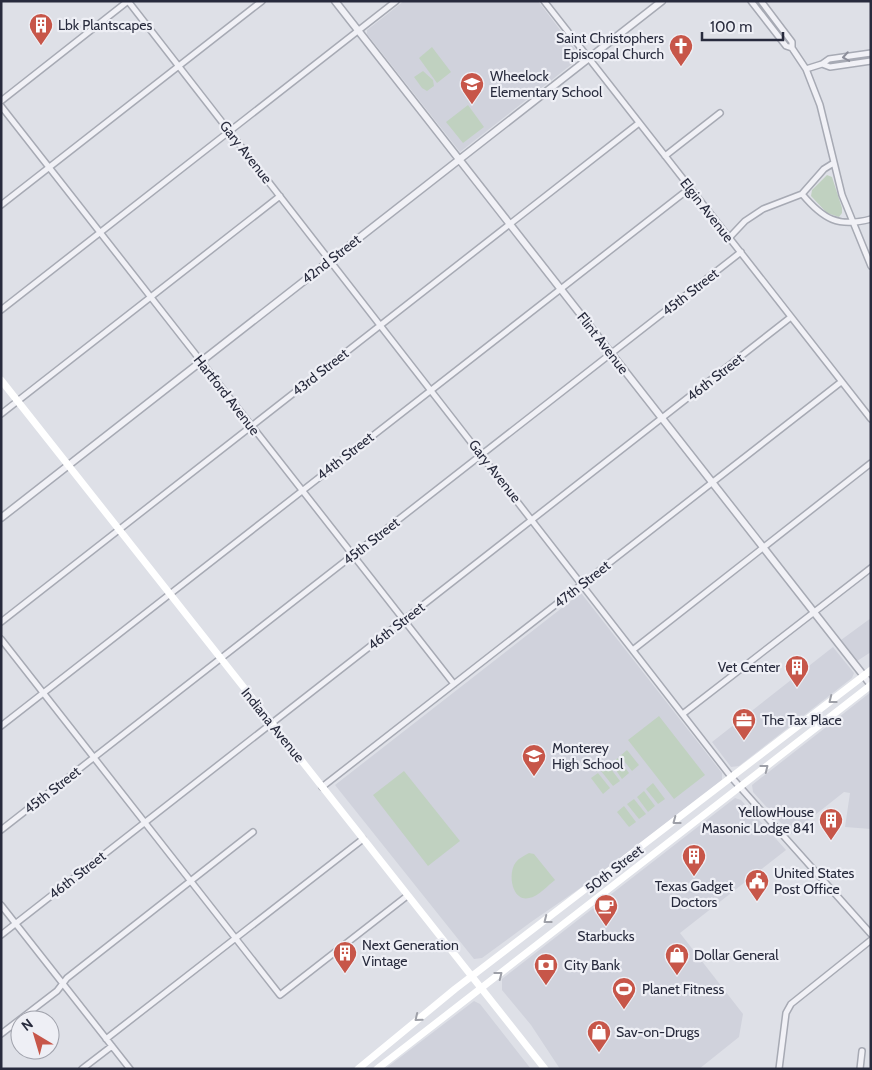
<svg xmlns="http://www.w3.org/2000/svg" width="872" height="1070" viewBox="0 0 872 1070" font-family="Cabin,sans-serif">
<rect width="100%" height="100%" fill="#dee0e7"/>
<path fill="#d0d2dc" d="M404 1H538L581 57 460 152 367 34V30Z
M581 593 722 773V780L589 882 531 922 482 958 474 959 335 785Z
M871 618V652L857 661 841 640Z
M833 647 854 673 852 678 739 766 731 767 712 742Z
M871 692V829L845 827 850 793 844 792 791 834 753 792 752 785Z
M735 798 741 800 786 850 680 933 743 1014 739 1037 699 1069H560L531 1025 502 990V979Z
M474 1001 480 1004 531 1069H385Z"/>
<path fill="#c0d1c0" d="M432 47 451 72 437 83 419 58Z
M423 71 433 80 434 86 427 91 422 88 414 77Z
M468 105 484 127 463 143 446 122Z
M827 175 832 177 842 208V213L839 217 827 213 811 196 812 190Z
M659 716 705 775 674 799 628 740Z
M627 750 639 765 632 771 620 756Z
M618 758 629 773 622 779 611 763Z
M608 765 620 781 613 786 601 771Z
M404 771 460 841 428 866 373 795Z
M598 773 610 788 603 794 591 778Z
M653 783 665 799 658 804 646 789Z
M644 791 655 806 648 812 637 797Z
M634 799 646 814 639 819 627 804Z
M624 806 636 822 629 827 617 812Z
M529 853 534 854 555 880C548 885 538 897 529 898 512 902 507 873 516 862 519 858 524 856 529 853Z"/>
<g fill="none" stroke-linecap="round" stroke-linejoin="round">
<g stroke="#a7aab4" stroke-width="8">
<path id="minor" d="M128 1 732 778 871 934
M544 1 871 419
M751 1 786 46 792 48
M761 1 792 42V48L806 69 820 105 842 195 871 266
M822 64 830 67 871 61
M806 69 822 64 829 59 871 53
M1 101 128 1
M1 106 454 684
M665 156 720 113
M802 194C823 219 838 228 871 219
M1 205 262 1
M729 238 745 221 763 209 802 194 824 169 832 164
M1 310 396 1
M1 414 280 196
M1 622 639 123
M1 639 280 995 407 896
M634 649 871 463
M684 713 871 568
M1 726 690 188
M322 787 841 382
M1 830 741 252
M1 905 130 1069
M1 935 791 317
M1 1034 57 991 67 978 253 832
M106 1039 363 839
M82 1069 112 1046
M779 1069 786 1013 791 1004 871 940
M860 1069 862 1051"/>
</g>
<g stroke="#a7aab4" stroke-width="9">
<path id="tertiary" d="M335 1 871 685
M1 518 662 1"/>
</g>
<use href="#minor" stroke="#f1f1f6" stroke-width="5"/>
<use href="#tertiary" stroke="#f1f1f6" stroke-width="6"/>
<path stroke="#fff" stroke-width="7" d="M1 380 545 1069
M358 1069 455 989 871 670
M377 1069 871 685"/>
</g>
<defs><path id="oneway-chevron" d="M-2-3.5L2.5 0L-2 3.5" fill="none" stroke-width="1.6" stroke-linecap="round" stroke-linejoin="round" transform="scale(1.25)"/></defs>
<use stroke="#8c8e9a" href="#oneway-chevron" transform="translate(846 57) rotate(171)"/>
<g stroke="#9ea0a8">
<use href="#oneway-chevron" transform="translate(832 700) rotate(142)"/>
<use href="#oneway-chevron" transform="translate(765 768) rotate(-38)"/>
<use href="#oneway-chevron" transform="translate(676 821) rotate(143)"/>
<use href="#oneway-chevron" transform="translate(547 920) rotate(142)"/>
<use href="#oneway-chevron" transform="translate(499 975) rotate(-38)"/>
<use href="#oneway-chevron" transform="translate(418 1018) rotate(141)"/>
</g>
<defs>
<g id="building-pin" transform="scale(1.25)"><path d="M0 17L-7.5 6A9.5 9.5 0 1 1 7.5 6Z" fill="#c75649" stroke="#eeeff5"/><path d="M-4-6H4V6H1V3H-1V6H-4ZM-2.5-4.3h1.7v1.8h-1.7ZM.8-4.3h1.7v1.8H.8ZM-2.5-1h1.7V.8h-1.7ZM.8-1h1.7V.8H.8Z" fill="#fff"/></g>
<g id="church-pin" transform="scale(1.25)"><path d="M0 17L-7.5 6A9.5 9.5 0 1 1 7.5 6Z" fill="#c75649" stroke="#eeeff5"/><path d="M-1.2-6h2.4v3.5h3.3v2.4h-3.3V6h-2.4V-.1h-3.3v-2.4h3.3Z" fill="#fff"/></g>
<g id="school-pin" transform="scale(1.25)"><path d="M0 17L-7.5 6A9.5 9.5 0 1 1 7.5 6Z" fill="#c75649" stroke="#eeeff5"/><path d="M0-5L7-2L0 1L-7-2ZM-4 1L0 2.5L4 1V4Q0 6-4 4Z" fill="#fff"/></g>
<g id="office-pin" transform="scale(1.25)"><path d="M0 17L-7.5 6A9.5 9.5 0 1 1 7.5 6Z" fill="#c75649" stroke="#eeeff5"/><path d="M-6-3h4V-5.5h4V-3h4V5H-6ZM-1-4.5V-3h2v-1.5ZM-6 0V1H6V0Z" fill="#fff"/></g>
<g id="civic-pin" transform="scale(1.25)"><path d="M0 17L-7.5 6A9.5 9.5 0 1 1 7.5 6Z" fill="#c75649" stroke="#eeeff5"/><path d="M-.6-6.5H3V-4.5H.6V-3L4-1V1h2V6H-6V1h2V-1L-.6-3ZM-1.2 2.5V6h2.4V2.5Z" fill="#fff"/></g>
<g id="cafe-pin" transform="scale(1.25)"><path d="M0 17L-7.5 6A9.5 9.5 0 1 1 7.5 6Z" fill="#c75649" stroke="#eeeff5"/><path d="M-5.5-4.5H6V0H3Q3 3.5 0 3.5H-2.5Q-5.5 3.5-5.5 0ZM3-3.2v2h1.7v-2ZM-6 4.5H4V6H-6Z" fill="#fff"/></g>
<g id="shop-pin" transform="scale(1.25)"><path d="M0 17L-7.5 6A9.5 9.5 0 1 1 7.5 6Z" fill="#c75649" stroke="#eeeff5"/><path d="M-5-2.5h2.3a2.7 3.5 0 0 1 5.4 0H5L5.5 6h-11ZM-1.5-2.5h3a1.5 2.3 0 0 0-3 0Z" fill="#fff"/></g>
<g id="bank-pin" transform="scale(1.25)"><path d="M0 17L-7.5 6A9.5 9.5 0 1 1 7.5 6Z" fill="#c75649" stroke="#eeeff5"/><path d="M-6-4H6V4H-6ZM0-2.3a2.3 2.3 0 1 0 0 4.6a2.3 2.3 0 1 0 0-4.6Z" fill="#fff"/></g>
<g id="stadium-pin" transform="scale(1.25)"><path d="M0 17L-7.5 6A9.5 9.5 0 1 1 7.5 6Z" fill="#c75649" stroke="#eeeff5"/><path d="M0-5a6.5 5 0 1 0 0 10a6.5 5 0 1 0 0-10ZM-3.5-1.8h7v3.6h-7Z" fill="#fff"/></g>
</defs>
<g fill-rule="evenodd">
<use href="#building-pin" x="41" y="25"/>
<use href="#church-pin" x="681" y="46"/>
<use href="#school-pin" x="472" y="84"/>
<use href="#building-pin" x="797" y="667"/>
<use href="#office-pin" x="744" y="720"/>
<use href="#school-pin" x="534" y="756"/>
<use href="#building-pin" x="831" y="820"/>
<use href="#building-pin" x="694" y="856"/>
<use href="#civic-pin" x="757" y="881"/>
<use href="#cafe-pin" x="606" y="906"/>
<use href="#building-pin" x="345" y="953"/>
<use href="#shop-pin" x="677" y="955"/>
<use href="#bank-pin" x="546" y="965"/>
<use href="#stadium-pin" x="624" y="989"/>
<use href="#shop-pin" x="599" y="1032"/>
</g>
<g text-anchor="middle" stroke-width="4.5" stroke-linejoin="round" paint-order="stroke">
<g font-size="14" fill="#282b3d" stroke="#eeeff5" text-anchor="start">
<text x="58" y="30">Lbk Plantscapes</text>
<text x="664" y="43" text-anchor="end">Saint Christophers<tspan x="664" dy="16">Episcopal Church</tspan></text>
<text x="490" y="81">Wheelock<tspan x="490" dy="16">Elementary School</tspan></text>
<text x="780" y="672" text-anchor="end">Vet Center</text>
<text x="762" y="725">The Tax Place</text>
<text x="552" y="753">Monterey<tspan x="552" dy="16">High School</tspan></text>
<text x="814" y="817" text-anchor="end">YellowHouse<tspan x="814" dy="16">Masonic Lodge 841</tspan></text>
<text x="774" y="878">United States<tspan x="774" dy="16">Post Office</tspan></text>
<text x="694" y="891" text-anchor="middle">Texas Gadget<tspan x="694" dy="16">Doctors</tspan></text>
<text x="606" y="941" text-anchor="middle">Starbucks</text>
<text x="362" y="950">Next Generation<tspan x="362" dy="16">Vintage</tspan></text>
<text x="694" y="960">Dollar General</text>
<text x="564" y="970">City Bank</text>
<text x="642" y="994">Planet Fitness</text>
<text x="616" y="1037">Sav-on-Drugs</text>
</g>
<g font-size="14" fill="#282b3d" stroke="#eeeff5">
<text transform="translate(246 152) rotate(52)" y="5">Gary Avenue</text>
<text transform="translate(707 210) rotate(52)" y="5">Elgin Avenue</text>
<text transform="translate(331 259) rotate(-38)" y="5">42nd Street</text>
<text transform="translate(690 292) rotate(-38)" y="5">45th Street</text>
<text transform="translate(603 343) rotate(52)" y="5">Flint Avenue</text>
<text transform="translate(320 372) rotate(-38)" y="5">43rd Street</text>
<text transform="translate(715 377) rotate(-38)" y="5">46th Street</text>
<text transform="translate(227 395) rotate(52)" y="5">Hartford Avenue</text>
<text transform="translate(345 456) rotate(-38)" y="5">44th Street</text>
<text transform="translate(495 471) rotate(52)" y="5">Gary Avenue</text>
<text transform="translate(371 541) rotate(-38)" y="5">45th Street</text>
<text transform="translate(582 584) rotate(-38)" y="5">47th Street</text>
<text transform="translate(396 626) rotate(-38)" y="5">46th Street</text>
<text transform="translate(273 725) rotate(51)" y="5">Indiana Avenue</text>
<text transform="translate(52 790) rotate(-38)" y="5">45th Street</text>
<text transform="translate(614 869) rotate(-38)" y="5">50th Street</text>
<text transform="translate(77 875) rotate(-38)" y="5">46th Street</text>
</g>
</g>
<rect width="872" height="1070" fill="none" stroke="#282b3d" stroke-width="5"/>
<g transform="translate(35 1035) rotate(322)"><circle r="24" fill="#eeeff5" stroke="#9fa1ab"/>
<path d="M0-4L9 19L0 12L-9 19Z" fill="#c75649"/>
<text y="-8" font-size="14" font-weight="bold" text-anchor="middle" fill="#282b3d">N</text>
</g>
<path d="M702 32v8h81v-8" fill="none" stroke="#282b3d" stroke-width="2.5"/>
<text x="710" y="32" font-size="15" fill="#282b3d" stroke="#eeeff5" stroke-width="4" paint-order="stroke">100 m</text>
</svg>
